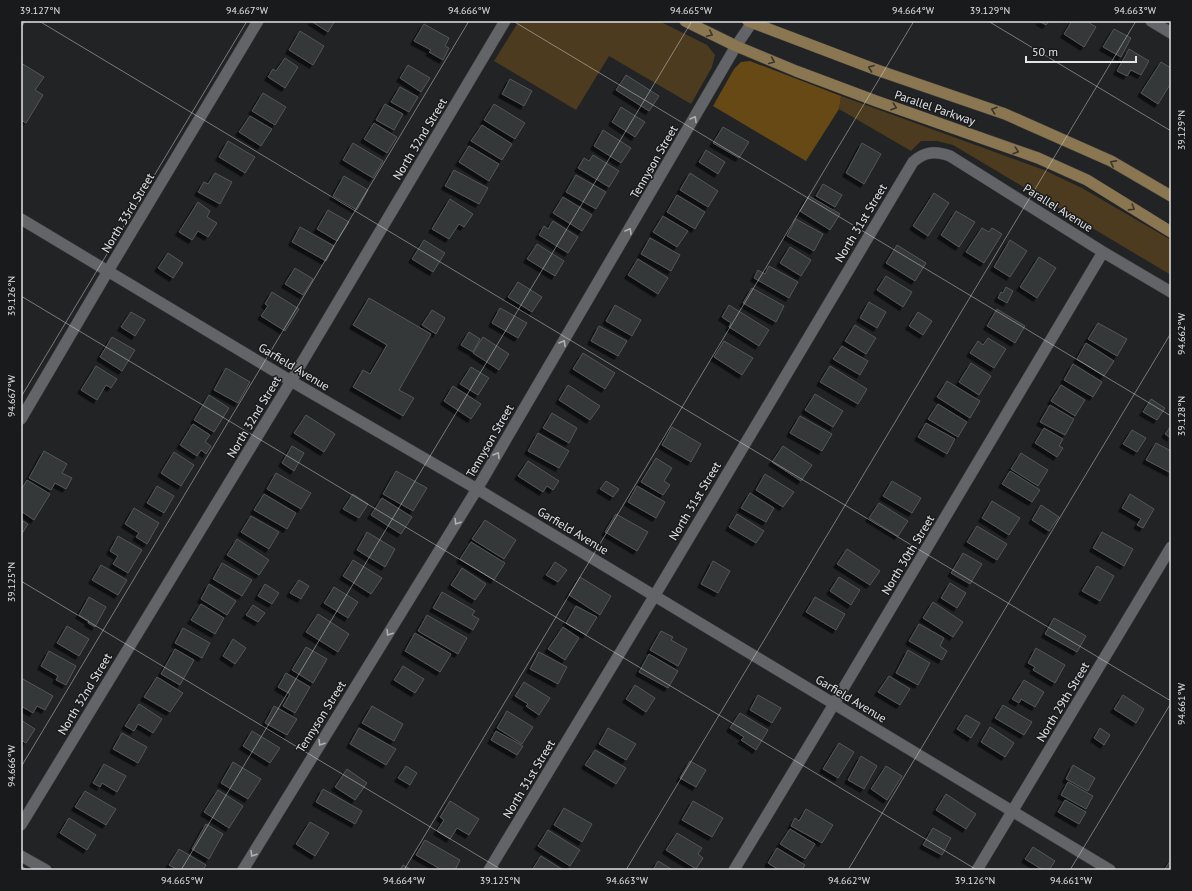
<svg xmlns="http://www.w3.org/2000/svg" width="1192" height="891" viewBox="0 0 1192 891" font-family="'PT Sans',sans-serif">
<defs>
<filter id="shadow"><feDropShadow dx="-3.5" dy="3.5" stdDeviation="0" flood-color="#0009"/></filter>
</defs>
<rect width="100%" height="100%" fill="#222325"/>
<path fill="#4d3b1f" d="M519 21H659L707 45 715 55 712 67 691 104 609 56 576 110 494 61Z
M841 96 1044 170 1082 188 1171 240V275L953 145 937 141H921L911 151 839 109Z"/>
<path fill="#674915" d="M750 61 841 96 839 109 806 161 713 106 734 69 741 62Z"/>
<path fill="#353739" stroke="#545658" filter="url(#shadow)" d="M311 21H335L328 32Z
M1039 21H1049L1046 25Z
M1072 21H1086L1096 27 1084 47 1064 34Z
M424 24 449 38 445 46 449 48 443 60 429 52 431 50 414 41Z
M1114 29 1131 38 1121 57 1103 47Z
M300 31 324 46 313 65 289 50Z
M1129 49 1149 61 1141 75 1131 70 1127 76 1117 71Z
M285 58 298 67 285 88 268 77 273 69 276 71Z
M1161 62 1171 68V83L1158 104 1141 93Z
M21 63 44 77 35 90 43 95 26 123 21 120Z
M408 65 430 78 421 92 400 78Z
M626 75 659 96 649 111 616 90Z
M510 79 532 91 524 106 502 94Z
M400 87 418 97 409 112 391 102Z
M263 93 286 107 275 125 252 111Z
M385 104 403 114 394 130 376 120Z
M494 104 525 123 515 139 484 120Z
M621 107 645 122 635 137 612 122Z
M250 116 272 129 261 146 239 132Z
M374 123 397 137 387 153 364 139Z
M482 125 512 144 502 160 471 141Z
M723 127 749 142 739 158 713 143Z
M603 130 631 148 621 163 594 146Z
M228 141 255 157 245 173 219 157Z
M353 143 383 161 373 178 343 160Z
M862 143 881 154 864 184 846 173Z
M469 146 499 164 489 181 459 162Z
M706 150 725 162 718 174 699 162Z
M593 155 619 171 609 187 578 168 584 158 589 161Z
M454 170 488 188 479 204 445 186Z
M215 173 232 182 220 204 198 192 204 182 208 184Z
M690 173 718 191 708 207 680 190Z
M576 175 606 192 596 209 566 192Z
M344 176 368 190 357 210 333 196Z
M823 184 842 195 835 207 816 196Z
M934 193 949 203 928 236 913 226Z
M677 195 705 212 695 229 667 212Z
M809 196 840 214 830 230 800 211Z
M563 197 592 215 582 231 553 213Z
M450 199 473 214 464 227 459 224 449 239 432 229Z
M198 202 210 211 207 217 217 223 208 237 198 231 192 240 179 232Z
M328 210 349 222 337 241 317 229Z
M956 211 975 222 959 247 941 235Z
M663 216 688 231 677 247 653 232Z
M796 219 823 234 814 251 787 236Z
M553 221 578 237 568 253 539 235 544 226 548 229Z
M300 227 334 246 326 261 292 242Z
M982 228 989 232 992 228 1002 234 984 263 966 252Z
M650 238 680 255 671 271 641 254Z
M424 240 445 253 433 272 412 259Z
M1010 240 1027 251 1010 277 994 267Z
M537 244 564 261 555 276 527 259Z
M897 245 926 263 915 281 886 263Z
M790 247 811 260 801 276 780 263Z
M168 253 183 263 173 278 158 268Z
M1039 257 1056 268 1037 298 1020 287Z
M638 259 668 278 658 294 628 275Z
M769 266 798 282 789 298 754 278 758 270 765 274Z
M295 268 313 279 303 295 285 284Z
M886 276 912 292 903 307 877 290Z
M518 282 542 297 532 312 508 297Z
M1006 287 1013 291 1007 303 998 298 1001 292 1003 293Z
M752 288 784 306 776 322 743 303Z
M272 292 299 309 285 331 261 316 268 306 265 304Z
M369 298 431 334 399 390 414 398 403 416 353 387 363 370 370 374 387 345 353 325Z
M869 302 886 312 877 328 860 318Z
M615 305 641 320 632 336 606 321Z
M729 305 769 330 759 346 729 327 731 323 722 317Z
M500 308 527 323 518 338 492 323Z
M997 309 1025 326 1015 343 987 326Z
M432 310 445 318 436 334 422 325Z
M131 312 145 320 135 336 121 327Z
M918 312 932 321 923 335 909 326Z
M1098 323 1127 339 1117 356 1088 339Z
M855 325 876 338 866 354 845 341Z
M599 326 627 341 618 356 591 341Z
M469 332 480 339 473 352 461 345Z
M112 337 135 350 122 371 100 357Z
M483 337 509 354 499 370 473 353Z
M988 338 1006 349 994 368 970 353 978 341 983 345Z
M724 341 753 358 742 375 714 357Z
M1086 343 1114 361 1104 376 1077 359Z
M842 346 868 361 860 375 833 359Z
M583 353 615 373 605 389 573 369Z
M971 363 991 376 979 395 959 382Z
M1073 364 1102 382 1093 397 1064 380Z
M96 366 117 379 111 388 106 385 97 400 81 390Z
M830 366 867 389 858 404 820 382Z
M471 367 489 378 478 395 460 384Z
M226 368 250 382 238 403 214 390Z
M947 381 980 401 970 418 937 397Z
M568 385 600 406 590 420 559 400Z
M1061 385 1085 400 1075 416 1051 401Z
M453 386 481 404 471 419 444 401Z
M815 394 843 411 833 427 805 410Z
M209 395 229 408 214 432 194 420Z
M1151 399 1165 408 1157 420 1143 412Z
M938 404 967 422 958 437 928 419Z
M1050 405 1074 419 1065 435 1040 422Z
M552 413 577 428 569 443 543 428Z
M306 415 335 434 324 452 294 433Z
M800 416 832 434 822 451 790 433Z
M926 423 955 439 947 454 918 437Z
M193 424 210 435 205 442 211 446 206 454 201 450 197 456 180 445Z
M1171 426V438L1165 434Z
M672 427 701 444 691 462 662 445Z
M1044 428 1063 439 1059 446 1063 448 1057 457 1035 443Z
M1132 430 1146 438 1137 452 1123 444Z
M538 433 569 451 559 468 528 451Z
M1156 443 1171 451V473L1146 460Z
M292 446 304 453 294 471 282 463Z
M783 446 812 465 801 481 772 462Z
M44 451 67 464 62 473 72 478 66 489 55 483 51 490 29 478Z
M174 452 194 465 181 486 161 473Z
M1021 453 1048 470 1038 486 1011 469Z
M656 458 672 468 664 481 670 485 663 495 641 482Z
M528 461 559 481 553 490 547 486 543 492 518 476Z
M396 471 427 488 413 511 383 494Z
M1010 471 1040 490 1032 502 1002 484Z
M276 473 311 493 301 509 267 489Z
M765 474 794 492 783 507 756 490Z
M27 480 50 494 34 520 21 511V490Z
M606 481 619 489 613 497 600 489Z
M892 481 921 498 912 513 883 496Z
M157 486 174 496 164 513 147 503Z
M637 486 665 502 656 518 628 502Z
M750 493 774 508 766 522 741 508Z
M264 494 296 513 287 529 254 510Z
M353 494 368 504 359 518 343 509Z
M1130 494 1154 509 1143 528 1137 525 1141 519 1122 508Z
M382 498 412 517 401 534 371 515Z
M992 501 1020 518 1009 535 982 518Z
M879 503 908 521 898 536 869 518Z
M1041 505 1059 517 1049 531 1032 520Z
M134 508 159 523 147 544 136 537 139 533 125 524Z
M616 514 648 532 637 551 605 532Z
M737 514 764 531 756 543 729 527Z
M251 516 279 532 269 549 241 532Z
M21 520 28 524 21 535Z
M485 520 516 540 504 559 472 539Z
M977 526 1007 544 997 560 967 542Z
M367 532 395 549 385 567 357 550Z
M1102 532 1133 549 1124 566 1093 548Z
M118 536 142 550 128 573 113 564 118 556 110 551Z
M237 539 269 560 259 575 227 555Z
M471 542 505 563 494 580 460 559Z
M847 549 880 571 870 585 837 564Z
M963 553 982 564 970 584 951 573Z
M353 560 382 578 371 594 343 576Z
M713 561 730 571 718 593 701 584Z
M555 562 567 570 558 582 546 575Z
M222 563 252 580 242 596 213 579Z
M101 565 127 580 118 595 92 580Z
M1097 566 1114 576 1100 601 1082 591Z
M462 568 486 584 475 600 451 585Z
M580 577 611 596 600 615 569 595Z
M839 577 860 590 851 605 830 591Z
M299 580 309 586 301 599 290 593Z
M950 583 966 593 957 608 941 598Z
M209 584 236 601 227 615 201 599Z
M265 584 279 593 272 604 258 596Z
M334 587 358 602 348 618 324 603Z
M442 592 475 611 472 615 479 619 473 630 433 608Z
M89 597 106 607 95 627 88 623 89 621 79 615Z
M815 597 845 614 836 630 806 612Z
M933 602 963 622 953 637 923 618Z
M201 604 224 618 215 634 191 620Z
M253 605 265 613 258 622 246 615Z
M576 606 597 617 586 635 566 623Z
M318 614 349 634 338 652 306 632Z
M427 615 467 638 458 654 418 631Z
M1054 618 1086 636 1077 652 1045 634Z
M919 624 944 638 940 646 947 651 942 660 909 641Z
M67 626 89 639 79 656 57 643Z
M563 627 579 638 565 660 548 649Z
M183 628 210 643 202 658 175 643Z
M661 631 673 637 671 640 687 649 678 666 650 650Z
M415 633 451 654 440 672 405 651Z
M233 639 246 648 235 664 223 656Z
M306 647 327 659 313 683 292 670Z
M1036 648 1065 665 1055 683 1033 670 1035 667 1028 663Z
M175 649 194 660 180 685 161 674Z
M908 650 930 663 918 685 896 673Z
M49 651 76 666 66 685 56 680 58 676 41 666Z
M539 652 567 667 558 684 530 669Z
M649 654 678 671 668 688 639 672Z
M403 666 424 679 415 693 394 680Z
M286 673 310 687 295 713 283 706 290 694 278 687Z
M889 676 910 689 900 705 878 692Z
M157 677 183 693 170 712 144 697Z
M21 678 53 696 45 710 37 706 33 713 21 706Z
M1024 680 1044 692 1035 707 1021 699 1019 703 1012 699Z
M524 682 550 698 539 715 526 706 528 704 515 696Z
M635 685 655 698 646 712 626 699Z
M758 695 781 708 772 723 750 710Z
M1123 695 1144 709 1136 723 1114 709Z
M139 704 162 719 153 733 138 724 134 731 125 726Z
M1003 705 1032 722 1024 735 995 718Z
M274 706 297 719 287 735 265 723Z
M372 706 403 724 394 741 362 723Z
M507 711 533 727 522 744 497 728Z
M740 713 768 730 756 750 741 740 744 737 730 728Z
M966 715 980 723 971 738 957 729Z
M21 720 35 729 26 743 21 740Z
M990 727 1014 743 1005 757 981 742Z
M359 728 396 749 386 765 350 744Z
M608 728 636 744 626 760 599 744Z
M1100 728 1110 735 1104 745 1094 738Z
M252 731 280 748 270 763 243 746Z
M496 731 523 746 517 755 491 740Z
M122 733 147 747 138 763 113 749Z
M839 743 854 752 838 778 823 769Z
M595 750 626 768 616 784 585 765Z
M861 756 877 766 864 789 848 780Z
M690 761 706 770 696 787 680 778Z
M233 762 261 779 248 799 221 783Z
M104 764 126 776 117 792 102 783 100 787 93 783Z
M1073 765 1095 778 1088 791 1066 779Z
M406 766 417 773 410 785 398 778Z
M886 766 902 776 887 800 871 789Z
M347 769 367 783 355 800 335 787Z
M1068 782 1093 796 1086 809 1061 795Z
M323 789 362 811 355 824 316 802Z
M218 790 243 806 229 828 204 812Z
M85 791 116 809 106 825 75 807Z
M946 794 976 814 966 829 936 810Z
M1065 800 1086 812 1079 824 1058 812Z
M450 801 479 819 469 835 457 828 450 839 437 831 444 820 440 817Z
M693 801 723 818 712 837 682 820Z
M564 808 592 824 582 842 554 825Z
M806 809 833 825 822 843 791 826 795 818 799 821Z
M69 818 96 835 87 850 60 833Z
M310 822 329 833 315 856 296 844Z
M206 824 223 834 209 859 192 849Z
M933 828 951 838 942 855 923 845Z
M790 829 815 844 805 859 780 844Z
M548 830 580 850 570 866 538 846Z
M677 833 702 848 698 854 703 858 696 869 666 850Z
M425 840 460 860 455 870H442L416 855Z
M1033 847 1055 861 1049 870H1043L1025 859Z
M777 848 805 865 802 870H779L768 863Z
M179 849 206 865 203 870H178L169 865Z
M541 856 563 870H532Z
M1171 860V870H1164Z
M658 861 673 870H653Z
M403 865 412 870H400Z"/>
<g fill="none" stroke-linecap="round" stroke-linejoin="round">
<g stroke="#3f4142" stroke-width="12">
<path id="minor" d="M1151 21 1171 33
M21 219 291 381 477 489 1110 870
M21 419 108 271 258 21
M21 825 291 381 505 21
M243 870 477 489 736 46 753 21
M489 870 655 595 913 162C925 151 936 151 950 156L1103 252 1171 292
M734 870 834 704 1103 252"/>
</g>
<g stroke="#3f4142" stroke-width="12">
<path id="tertiary" d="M21 856 46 870
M977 870 1171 547"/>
</g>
<g stroke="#3f4142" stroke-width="12">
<path id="secondary" d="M685 21 736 46 796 71 876 101 1038 158 1087 180 1171 232
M748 21 877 70 1005 114 1111 161 1171 196"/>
</g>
<use href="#minor" stroke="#636467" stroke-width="11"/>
<use href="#tertiary" stroke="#636467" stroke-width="11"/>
<use href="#secondary" stroke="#8a7650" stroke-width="11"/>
</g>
<defs><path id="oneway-chevron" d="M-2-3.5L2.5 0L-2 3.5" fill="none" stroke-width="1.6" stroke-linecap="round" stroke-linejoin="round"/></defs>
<g stroke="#3b362c">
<use href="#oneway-chevron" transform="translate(710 34) rotate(25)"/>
<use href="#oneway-chevron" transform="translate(772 61) rotate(23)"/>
<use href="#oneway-chevron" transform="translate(871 68) rotate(-159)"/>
<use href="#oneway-chevron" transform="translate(894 107) rotate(19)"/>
<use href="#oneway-chevron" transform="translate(994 110) rotate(-161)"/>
<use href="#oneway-chevron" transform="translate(1016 151) rotate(19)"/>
<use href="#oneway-chevron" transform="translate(1113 163) rotate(-152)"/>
<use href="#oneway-chevron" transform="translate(1132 208) rotate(32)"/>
</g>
<g stroke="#b0b1b3">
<use href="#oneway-chevron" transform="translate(694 119) rotate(-60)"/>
<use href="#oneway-chevron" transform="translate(629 231) rotate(-60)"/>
<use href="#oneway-chevron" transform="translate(563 343) rotate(-60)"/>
<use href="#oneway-chevron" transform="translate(497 455) rotate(-60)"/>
<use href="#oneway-chevron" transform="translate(457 522) rotate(122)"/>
<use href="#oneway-chevron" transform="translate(389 633) rotate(122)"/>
<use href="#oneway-chevron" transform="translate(321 743) rotate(122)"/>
<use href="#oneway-chevron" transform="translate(253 854) rotate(122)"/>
</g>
<path fill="none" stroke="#e3e4e5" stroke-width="1" stroke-opacity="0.45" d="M39 21 1171 701M513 21 1171 416M988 21 1171 131M21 28 25 21M21 296 977 870M21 397 247 21M21 581 502 870M21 767 469 21M21 866 27 870M181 870 692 21M404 870 914 21M626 870 1136 21M848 870 1171 333M1070 870 1171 703"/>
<g text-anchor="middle" stroke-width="3" stroke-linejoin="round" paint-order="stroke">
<g font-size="12" fill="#e3e4e5" stroke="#191a1c">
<text transform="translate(935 108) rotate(19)" y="4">Parallel Parkway</text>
<text transform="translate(420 139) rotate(-59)" y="4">North 32nd Street</text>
<text transform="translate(654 162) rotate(-60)" y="4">Tennyson Street</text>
<text transform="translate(1058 208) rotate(32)" y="4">Parallel Avenue</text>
<text transform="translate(128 213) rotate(-59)" y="4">North 33rd Street</text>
<text transform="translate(861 223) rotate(-59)" y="4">North 31st Street</text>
<text transform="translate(294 367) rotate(31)" y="4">Garfield Avenue</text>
<text transform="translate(254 417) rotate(-59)" y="4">North 32nd Street</text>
<text transform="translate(490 441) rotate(-60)" y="4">Tennyson Street</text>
<text transform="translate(695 501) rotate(-59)" y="4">North 31st Street</text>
<text transform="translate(573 531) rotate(31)" y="4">Garfield Avenue</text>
<text transform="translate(908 555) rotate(-59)" y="4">North 30th Street</text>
<text transform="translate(85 694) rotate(-59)" y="4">North 32nd Street</text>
<text transform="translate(851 699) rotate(31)" y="4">Garfield Avenue</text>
<text transform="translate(1063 702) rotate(-59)" y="4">North 29th Street</text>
<text transform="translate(321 717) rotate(-58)" y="4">Tennyson Street</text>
<text transform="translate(529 779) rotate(-59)" y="4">North 31st Street</text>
</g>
</g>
<rect width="1192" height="891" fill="none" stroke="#191a1c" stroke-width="44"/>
<path d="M1026 56v6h110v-6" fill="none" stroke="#e3e4e5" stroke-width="2"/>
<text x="1032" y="56" font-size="12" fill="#e3e4e5" stroke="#191a1c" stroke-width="3" paint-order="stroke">50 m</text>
<rect x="22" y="22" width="1148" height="847" fill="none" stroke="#e3e4e5" stroke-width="1.5"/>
<g font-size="10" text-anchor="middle" fill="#e3e4e5">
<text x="40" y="14">39.127°N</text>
<text x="247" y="14">94.667°W</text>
<text x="469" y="14">94.666°W</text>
<text x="691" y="14">94.665°W</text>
<text x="913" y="14">94.664°W</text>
<text x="990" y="14">39.129°N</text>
<text x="1135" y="14">94.663°W</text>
<text transform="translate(1181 130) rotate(-90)" y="4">39.129°N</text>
<text transform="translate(11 296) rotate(-90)" y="4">39.126°N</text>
<text transform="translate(1181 334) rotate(-90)" y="4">94.662°W</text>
<text transform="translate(11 396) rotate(-90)" y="4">94.667°W</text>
<text transform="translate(1181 416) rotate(-90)" y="4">39.128°N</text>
<text transform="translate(11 582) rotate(-90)" y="4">39.125°N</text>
<text transform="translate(1181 704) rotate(-90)" y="4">94.661°W</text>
<text transform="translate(11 766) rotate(-90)" y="4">94.666°W</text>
<text x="182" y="884">94.665°W</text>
<text x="404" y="884">94.664°W</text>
<text x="500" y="884">39.125°N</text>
<text x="627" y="884">94.663°W</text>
<text x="849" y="884">94.662°W</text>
<text x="975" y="884">39.126°N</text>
<text x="1071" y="884">94.661°W</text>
</g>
</svg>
